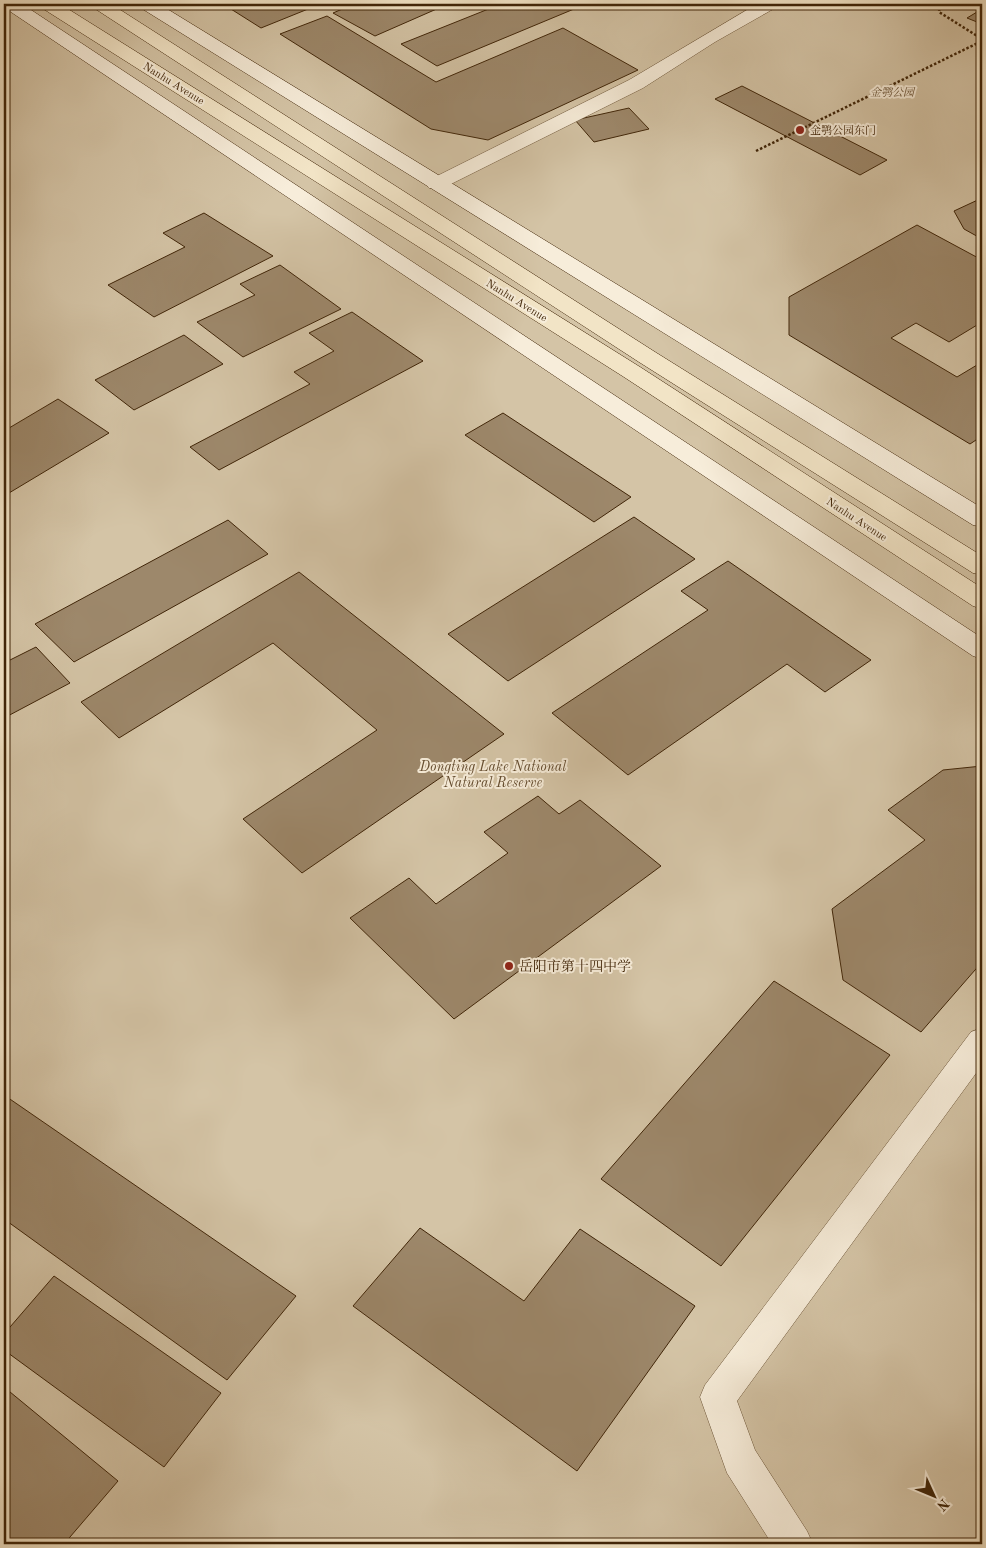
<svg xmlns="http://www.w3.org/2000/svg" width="986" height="1548" viewBox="0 0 986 1548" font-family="'Old Standard TT','Noto Serif SC',serif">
<rect width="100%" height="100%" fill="#f2e4c6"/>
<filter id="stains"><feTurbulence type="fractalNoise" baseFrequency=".004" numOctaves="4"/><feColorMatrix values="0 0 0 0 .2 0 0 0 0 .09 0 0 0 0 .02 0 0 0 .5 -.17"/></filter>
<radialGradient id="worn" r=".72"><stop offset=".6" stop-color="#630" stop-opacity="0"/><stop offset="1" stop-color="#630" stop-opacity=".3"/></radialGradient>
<path fill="#d4c4a6" stroke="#8a7457" d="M4 4H982V1544H4Z"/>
<path fill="#9d886b" stroke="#402508" d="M223 4H308L313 7 261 28Z
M354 4H448L375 36 333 13Z
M501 4H564L574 9 437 66 401 44Z
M982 9V24L967 18Z
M327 16 436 82 563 28 638 70 488 140 431 129 280 34Z
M742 86 887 160 860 175 715 99Z
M629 108 649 129 594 142 575 120Z
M982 198V239L964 229 954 211Z
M204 213 273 256 154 317 108 285 185 247 163 233Z
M917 225 982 260V322L949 342 916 323 891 338 957 377 982 362V436L970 444 789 335V297Z
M280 265 341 309 243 357 197 322 255 295 240 284Z
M352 312 423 361 219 470 190 447 310 384 294 372 334 351 309 333Z
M184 335 223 364 134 410 95 380Z
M58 399 109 433 4 496V431Z
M503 413 631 497 594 522 465 435Z
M634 517 695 559 508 681 448 634Z
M228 520 268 554 74 662 35 624Z
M728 561 871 660 825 692 787 664 628 775 552 713 708 610 681 591Z
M299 572 504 734 302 873 243 819 377 730 273 643 119 738 81 702Z
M36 647 70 683 4 718V663Z
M982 766V962L921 1032 843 980 832 909 925 840 888 810 943 770Z
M538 796 559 814 580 800 661 866 454 1019 350 918 409 878 436 904 508 853 484 832Z
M774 981 890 1055 721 1266 601 1179Z
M4 1095 296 1296 227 1380 4 1219Z
M420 1228 524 1301 580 1229 695 1306 577 1471 353 1306Z
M54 1276 221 1393 164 1467 4 1350V1334Z
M4 1387 118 1481 64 1544H4Z"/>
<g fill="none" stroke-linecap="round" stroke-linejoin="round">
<g stroke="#6c5538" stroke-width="1">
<path id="minor" d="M757 4H778L775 8 715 42 643 88 443 188H429L426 184 429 180 629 80Z
M982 1028V1065L737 1401 755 1450 807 1531 813 1544H772L727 1473 700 1397 705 1385 971 1032Z"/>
</g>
<g stroke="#402508" stroke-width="1">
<path id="secondary" d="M4 4H22L982 638V659L973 656 5 8Z
M139 4H159L982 508V527L973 525 141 8Z"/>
</g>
<g stroke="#402508" stroke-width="1">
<path id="primary" d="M40 4H60L640 367 982 588V609L973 606 624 377 42 8Z
M92 4H111L655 352 982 556V575L973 573 639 362 94 8Z"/>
</g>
<path stroke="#402508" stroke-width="2.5" stroke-dasharray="2.5 2" stroke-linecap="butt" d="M940 4 939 12 982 39
M756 151 982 41"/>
<use href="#minor" fill="#f7edda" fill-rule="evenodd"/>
<use href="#secondary" fill="#f7edda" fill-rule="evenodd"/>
<use href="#primary" fill="#f2e4c6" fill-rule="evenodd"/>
</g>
<g fill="#8f2418" stroke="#f7edda" stroke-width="2">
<circle cx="800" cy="130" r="5"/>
<circle cx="509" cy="966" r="5"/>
</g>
<g text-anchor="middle" stroke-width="4" stroke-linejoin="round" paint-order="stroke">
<g font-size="11" fill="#402508" stroke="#f7edda">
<text transform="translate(174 83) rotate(32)" y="4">Nanhu Avenue</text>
<text transform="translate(517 300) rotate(32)" y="4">Nanhu Avenue</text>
<text transform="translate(857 519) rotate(33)" y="4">Nanhu Avenue</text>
</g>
<g font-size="11" font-style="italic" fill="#654d30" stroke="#f7edda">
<text x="892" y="96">金鹗公园</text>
</g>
<g font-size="11" fill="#402508" stroke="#f7edda" text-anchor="start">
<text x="810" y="134">金鹗公园东门</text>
</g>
<g font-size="14" font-style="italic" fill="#654d30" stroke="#f7edda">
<text x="493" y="771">Dongting Lake National<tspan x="493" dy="16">Natural Reserve</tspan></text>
</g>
<g font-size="14" fill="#402508" stroke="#f7edda" text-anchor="start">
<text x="519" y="971">岳阳市第十四中学</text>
</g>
</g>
<rect width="986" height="1548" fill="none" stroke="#f2e4c6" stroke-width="20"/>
<rect x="5" y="5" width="976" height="1538" fill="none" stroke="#402508" stroke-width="2.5"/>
<rect x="10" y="10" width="966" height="1528" fill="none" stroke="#402508"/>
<g transform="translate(934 1496) rotate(134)" stroke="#f7edda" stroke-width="4" paint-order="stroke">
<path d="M0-4L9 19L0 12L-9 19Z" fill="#402508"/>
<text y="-8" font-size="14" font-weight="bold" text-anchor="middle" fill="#402508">N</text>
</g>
<rect width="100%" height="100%" filter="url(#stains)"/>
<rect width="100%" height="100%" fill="url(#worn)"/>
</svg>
